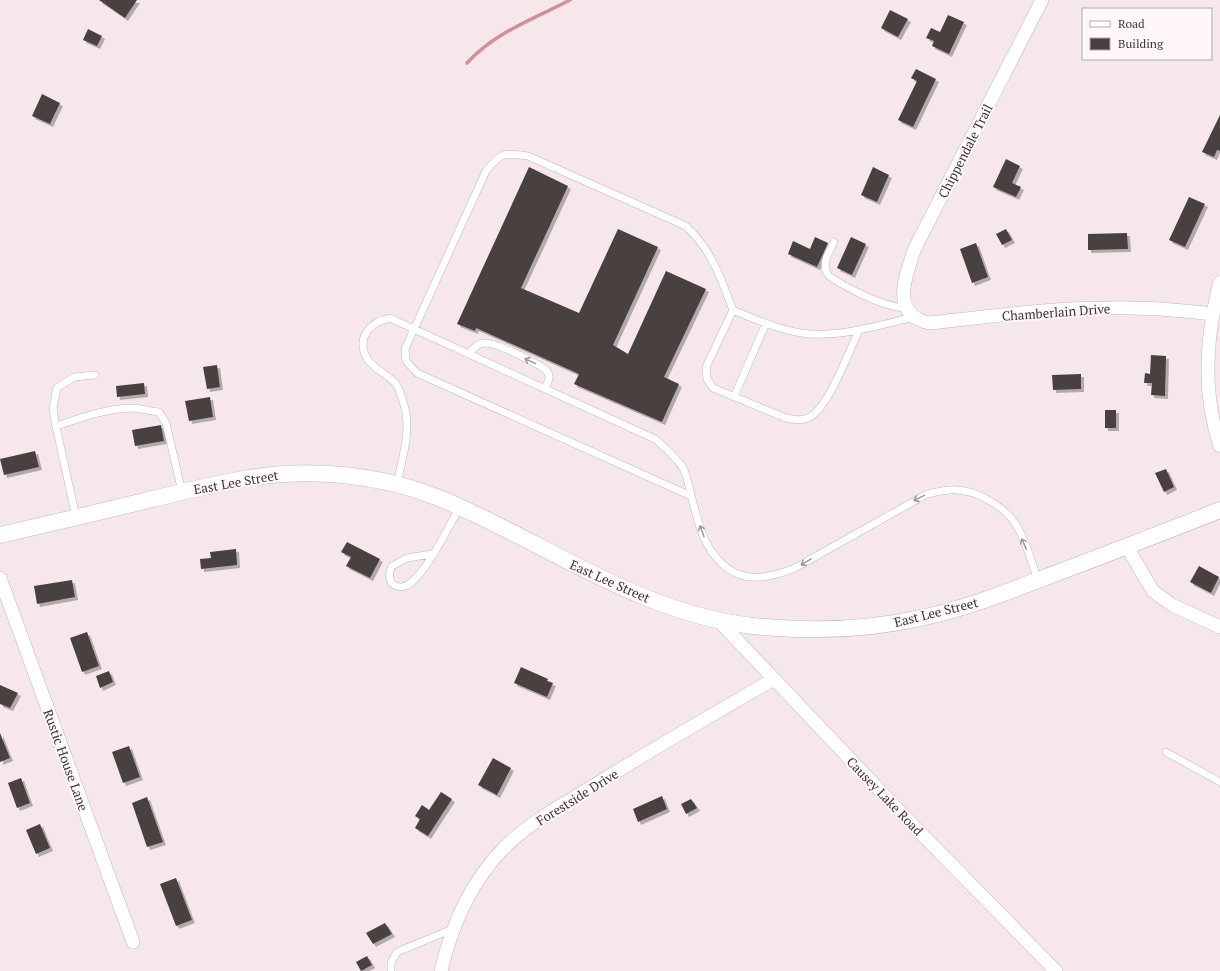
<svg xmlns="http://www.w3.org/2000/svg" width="1220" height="971" viewBox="0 0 1220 971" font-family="'PT Serif',serif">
<defs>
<filter id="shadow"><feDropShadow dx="3" dy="3" stdDeviation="0" flood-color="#0004"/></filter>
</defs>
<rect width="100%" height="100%" fill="#f6e8ea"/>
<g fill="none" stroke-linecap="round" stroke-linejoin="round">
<path stroke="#d2909d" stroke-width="3.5" d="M467 63C495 32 534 19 570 0"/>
</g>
<path fill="#4a3f41" filter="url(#shadow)" d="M99 0H137L125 18Z
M890 10 908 19 898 37 881 28Z
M948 15 964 22 949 54 932 46 934 41 926 38 931 28 940 32Z
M88 29 102 36 97 46 83 40Z
M916 69 936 79 913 127 898 120 917 81 911 78Z
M42 94 60 103 50 124 32 116Z
M1220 115V151L1217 150 1214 157 1202 152Z
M1006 159 1020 166 1012 183 1021 187 1016 197 993 187Z
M529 167 568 186 521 288 579 313 618 229 658 247 613 345 628 354 666 271 706 289 664 377 679 384 662 422 574 384 579 374 476 328 475 331 457 324Z
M873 167 889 175 877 202 861 195Z
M1189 197 1205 204 1185 247 1169 240Z
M1006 229 1012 240 1002 245 996 234Z
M1127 233 1128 249 1088 250V234Z
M815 237 828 243 817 267 788 254 793 241 810 249Z
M851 237 866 244 852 275 837 268Z
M976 243 988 277 972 283 960 249Z
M1151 355 1166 356 1165 396 1151 395 1152 383H1144L1145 373 1150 374Z
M217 365 220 387 207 389 203 367Z
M1081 374V389L1053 390 1052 375Z
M144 383 145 394 117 397 116 386Z
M210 397 213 417 189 421 185 401Z
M1105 410H1116V428H1105Z
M161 425 164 441 135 446 132 430Z
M35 451 39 467 4 475 0 459Z
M1166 469 1174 487 1164 492 1155 473Z
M347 542 380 559 370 578 346 566 351 557 341 552Z
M236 549 237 565 201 569 200 559 211 558 210 552Z
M1199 566 1219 577 1211 593 1190 582Z
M72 580 75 597 37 604 34 586Z
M87 632 99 666 82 672 70 638Z
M521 667 548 679 547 681 553 683 547 697 514 683Z
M109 671 113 682 100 688 96 676Z
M0 685 18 693 10 708 0 704Z
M0 733 10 758 0 762Z
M129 746 140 777 123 783 112 752Z
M493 758 511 768 497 795 478 785Z
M21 778 30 803 17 808 8 783Z
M441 792 452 799 428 836 415 828 420 819 415 816 422 805 429 810Z
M662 796 667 809 638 822 633 809Z
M147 797 163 842 147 847 132 803Z
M691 799 697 808 686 814 681 804Z
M40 824 50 848 36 854 26 830Z
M176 878 192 920 176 926 160 884Z
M385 923 392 934 373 944 366 933Z
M367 956 372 965 361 971 356 962Z"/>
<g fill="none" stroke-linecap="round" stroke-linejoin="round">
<g stroke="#c3b6b8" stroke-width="8">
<path id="service" d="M834 242C829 253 820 264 829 276 846 288 886 308 907 308
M859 330C849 352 829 406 810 417 803 421 794 420 786 418L713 388 707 379 706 367 733 310C757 320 784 332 810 334 845 336 880 325 914 317
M469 353C473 349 478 343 484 343 496 342 534 362 545 369 552 376 549 379 545 388
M734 397 766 323
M56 426C81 418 104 409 131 408 141 408 149 411 159 412L166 423 182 492
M397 485C401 463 410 435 406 413 404 404 401 391 396 384 388 374 375 370 368 360 355 339 369 322 390 318L655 439C665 448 676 457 683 468 688 478 690 492 693 503 697 516 700 532 707 544 729 583 758 583 795 568L927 494C937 492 947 489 957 490 978 491 1003 506 1015 523 1026 539 1031 562 1038 580
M691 496 417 373 406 361 405 349 486 171C501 152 504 153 528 156L686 226C713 252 720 277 733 310
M76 517 55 422 53 408 57 388 74 377 95 375
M432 554 407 558 392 566C383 584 400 594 413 581 431 564 447 529 460 507
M1166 752 1220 782
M391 971V963L397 952 455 928"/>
</g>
<g stroke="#c3b6b8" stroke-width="14">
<path id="minor" d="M1042 0 915 248C906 275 889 314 929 323 988 317 1048 308 1107 308 1143 307 1178 310 1213 314
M1220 282C1217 291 1216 300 1214 309 1205 355 1205 401 1220 446
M1127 547 1153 591 1172 605 1220 627
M0 578 133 942
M717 619 907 819 1056 971
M441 971C451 927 471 881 504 848 531 821 566 803 598 783 656 747 715 713 774 679"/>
</g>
<g stroke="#c3b6b8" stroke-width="17">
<path id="tertiary" d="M0 535C48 524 96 513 144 501 177 493 210 485 244 479 308 467 379 474 439 498 544 541 637 613 753 626 810 632 869 630 925 617 967 608 1007 592 1046 577 1105 555 1162 533 1220 510"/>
</g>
<use href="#service" stroke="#fff" stroke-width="7"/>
<use href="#minor" stroke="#fff" stroke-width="13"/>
<use href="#tertiary" stroke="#fff" stroke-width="16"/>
</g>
<defs><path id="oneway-shaft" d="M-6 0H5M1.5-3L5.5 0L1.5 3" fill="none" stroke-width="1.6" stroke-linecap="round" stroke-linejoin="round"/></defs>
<g stroke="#9e9b9c">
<use href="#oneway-shaft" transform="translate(530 361) rotate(-155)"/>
<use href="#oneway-shaft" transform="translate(919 498) rotate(154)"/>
<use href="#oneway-shaft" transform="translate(702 531) rotate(-109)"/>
<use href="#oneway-shaft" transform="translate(1024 544) rotate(-114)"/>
<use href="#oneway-shaft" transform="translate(806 562) rotate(149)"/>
</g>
<g text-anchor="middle" stroke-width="4" stroke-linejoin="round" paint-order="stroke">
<g font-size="13" fill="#3d3738" stroke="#fff7f8">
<text transform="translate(965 151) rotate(-63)" y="5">Chippendale Trail</text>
<text transform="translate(1056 312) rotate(-4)" y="5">Chamberlain Drive</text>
<text transform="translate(236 482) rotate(-10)" y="5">East Lee Street</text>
<text transform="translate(610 581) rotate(24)" y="5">East Lee Street</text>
<text transform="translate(936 612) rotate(-14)" y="5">East Lee Street</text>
<text transform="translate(66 760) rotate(70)" y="5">Rustic House Lane</text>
<text transform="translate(885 796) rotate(46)" y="5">Causey Lake Road</text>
<text transform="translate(577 797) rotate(-32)" y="5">Forestside Drive</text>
</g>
</g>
<rect x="1082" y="8" width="130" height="52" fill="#fff7f8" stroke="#b1aaab"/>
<rect x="1090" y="21" width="20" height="6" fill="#ffffff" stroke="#b1aaab"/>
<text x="1118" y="28" font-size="12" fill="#3d3738">Road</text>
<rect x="1090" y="38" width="20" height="12" fill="#4a3f41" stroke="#b1aaab"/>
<text x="1118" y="48" font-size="12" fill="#3d3738">Building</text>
</svg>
